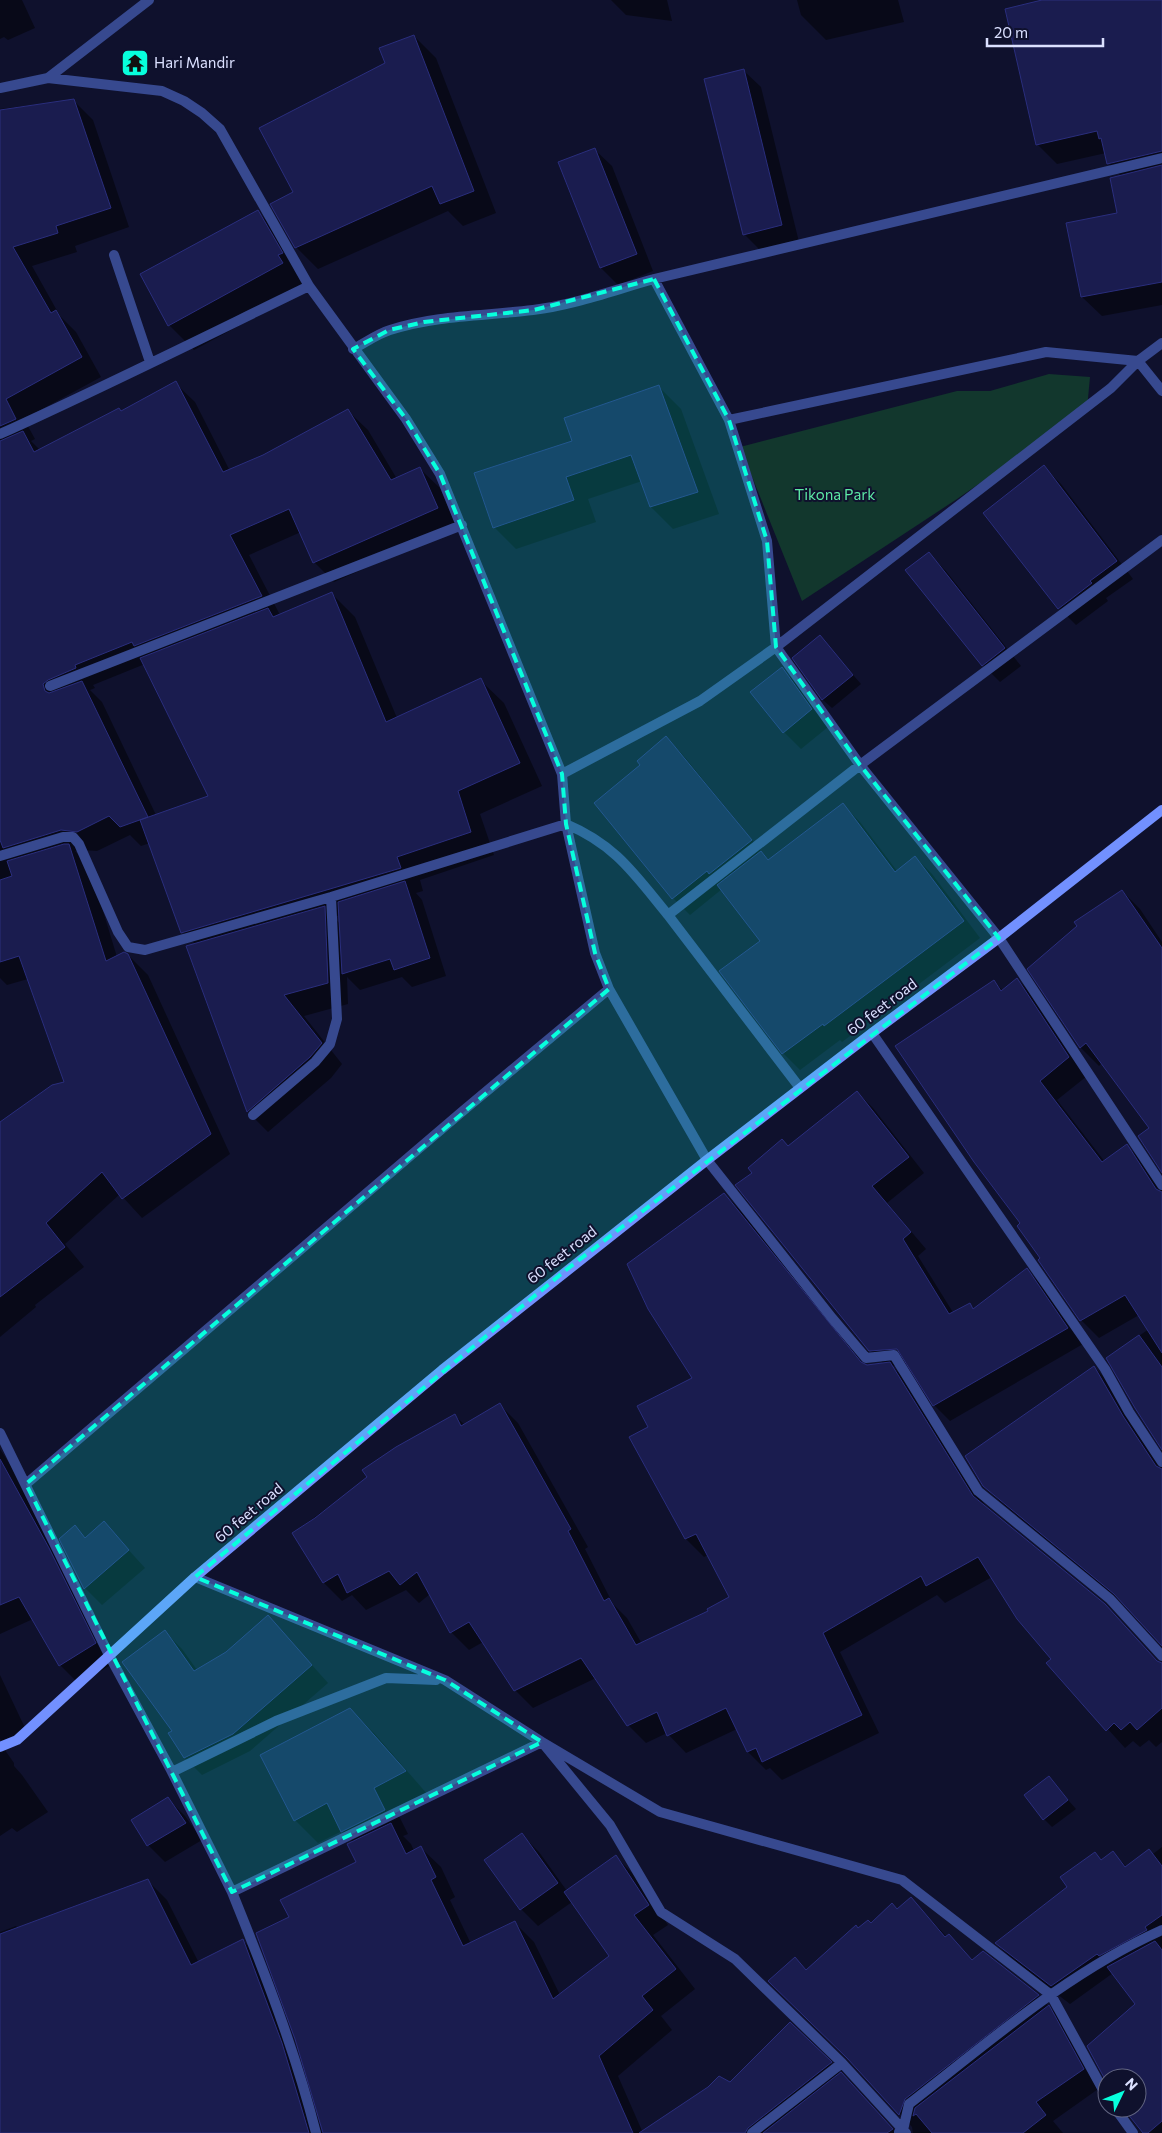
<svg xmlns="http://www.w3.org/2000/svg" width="1162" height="2133" viewBox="0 0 1162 2133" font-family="Commissioner,sans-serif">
<rect width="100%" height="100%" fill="#0f112d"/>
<path fill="#12372d" d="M1049 374 1090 377 1087 409 957 499 802 601 740 447 957 391H990Z"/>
<path fill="#0007" fill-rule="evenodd" d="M0 0H22L35 28 8 40 4 37 0 39Z
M611 0H667L672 21 626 15Z
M797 0H898L904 22 826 40 801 15Z
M1047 0H1162V305L1102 316 1082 297 1119 214 1121 176 1108 163 1106 153 1057 164 1037 144Z
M414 36 436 58 496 213 463 226 448 211 318 269 296 247 295 192 386 64Z
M743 70 761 87 799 242 761 251 744 234Z
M73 100 93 120 129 227 75 246 77 252 32 266 60 316 76 332 101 377 24 419 35 439 31 441 40 450 121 412 175 383 195 402 230 471 264 456 348 411 368 430 397 479 420 469 440 488 457 528 334 582 314 562 301 532 249 555 280 615 332 594 355 617 397 718 480 680 504 703 542 786 480 814 494 855 420 880 423 891 416 893 422 900 446 976 412 987 402 977 360 990 347 977 348 1004 304 1016 342 1064 331 1078 268 1132 248 1112 187 946 195 944 182 932 150 843 141 846 130 835 97 851 81 850 75 851 89 865 117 957 128 955 148 975 230 1154 142 1218 120 1194 65 1244 84 1267 35 1305 36 1307 0 1337V1124L65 1083 28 979 7 985 0 978V109ZM145 664 209 796 156 815 102 702 90 690 95 688 93 685ZM340 915V924L334 917Z
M594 149 612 166 653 271 618 285 601 268 560 162Z
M258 212 283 237 307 289 194 350 169 325Z
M659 387 681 409 719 514 673 529 651 507 642 481 588 499 596 522 516 549 494 527 574 442Z
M1044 467 1061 484 1133 579 1106 598 1108 601 1076 625 1059 608Z
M929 554 946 571 1021 666 1000 682 983 665Z
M820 637 861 684 832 708 823 700 794 658Z
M781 668 798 685 828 727 801 749 784 732Z
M666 738 683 755 769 861 843 805 860 822 897 871 915 857 932 874 980 938 842 1042 840 1040 800 1070 783 1053 761 941 722 889 690 915 673 898 642 765Z
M1122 891 1140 909 1162 942V1170L1151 1128 1102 1063 1099 1066 1081 1048 1029 969Z
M1017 979 1035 997 1087 1076 1057 1100 1105 1162 1127 1146 1145 1164 1162 1190V1447L1107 1358 1149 1329 1139 1315 1099 1338 1081 1320 1022 1223 994 981 1003 991Z
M857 1092 873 1108 924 1173 887 1203 926 1249 918 1256 954 1314 970 1305 974 1310 1027 1270 1043 1286 1083 1344 950 1421 934 1405 909 1365 892 1366 908 1382 987 1509 1104 1605 1159 1663 1162 1664V1742L1156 1747 1149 1740 1140 1747 1133 1741 1125 1748 1048 1663 1053 1659 992 1577 945 1603 937 1595 840 1652 879 1733 782 1780 770 1768 766 1770 748 1752 737 1729 686 1753 667 1733 646 1743 628 1725 596 1678 533 1708 515 1690 483 1642 469 1650 451 1632 430 1594 419 1603 406 1590 366 1610 352 1595 342 1601 324 1583 293 1533 454 1415 465 1425 500 1405 518 1423 588 1547 585 1549 613 1604 627 1618 642 1644 710 1612 731 1598 708 1555 704 1557 686 1539 649 1427 693 1378 724 1194 742 1212 865 1366 884 1364 870 1350 789 1148Z
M1094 1367 1112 1385 1162 1467V1644L1128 1607 1003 1504 984 1486Z
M0 1449 16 1474 114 1663 79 1684 60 1665 33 1619 0 1634Z
M104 1523 145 1568 102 1605 85 1588 61 1539 75 1527 86 1539Z
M268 1616 328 1683 250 1751 202 1775 185 1758 170 1734 174 1731 165 1632 182 1649 197 1670 226 1653Z
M0 1675 26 1730 2 1741 0 1739Z
M350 1710 374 1733 428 1795 397 1812 408 1834 403 1836 411 1844 414 1851 421 1848 441 1867 455 1897 450 1900 471 1944 515 1923 534 1942 560 1995 610 1956 572 1902 538 1926 521 1909 486 1860 522 1835 539 1852 567 1891 616 1857 635 1876 668 1925 653 1935 695 1989 661 2016 672 2030 618 2076 643 2133H324L290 1918 357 1863 353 1842 342 1831 318 1843 295 1820Z
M0 1743 14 1763V1766L22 1775 48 1812 17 1832 12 1828 0 1836Z
M1049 1778 1076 1809 1052 1827 1044 1819Z
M168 1799 185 1816 202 1840 165 1862 148 1845Z
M1162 1847V2133H1145L1124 2108H1137V2078H1107V2080L1088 2046 1137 2004 1113 1973 1070 2004 1014 1961 996 1943 1113 1853 1127 1867 1149 1850 1153 1854Z
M148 1881 167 1900 199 1963 243 1941 263 1960 301 2064 322 2133H0V1932L16 1926 18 1928Z
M911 1899 947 1937 949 1936 973 1961 983 1953 1038 1996 1061 2018 1101 2087 1053 2121 1063 2133H913L912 2127 852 2062 795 1958 807 1971 858 1930 897 1910Z
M790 2024 859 2092 897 2133H749L715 2099Z"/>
<path fill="#1a1c4f" stroke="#2a2e7d" d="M1042 0H1162V151L1107 164 1101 138 1099 139 1097 131 1036 145 1005 9Z
M414 35 474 191 440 204 432 186 295 248 270 204 293 192 259 128 385 63 379 48Z
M744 69 782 225 743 235 704 79Z
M74 99 111 208 56 226 58 233 13 247 51 313 56 310 82 357 6 399 16 419 0 426V110Z
M595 148 637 254 600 268 558 162Z
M1162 165V282L1081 297 1066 223 1117 213 1110 178Z
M258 210 283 253 278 255 283 263 168 326 140 274Z
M176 381 223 472 263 455 348 409 391 480 420 467 438 508 313 563 289 509 230 535 262 596 134 646 132 642 75 665 76 668 48 680 43 684 45 691 49 693 82 681 148 817 120 827 109 816 77 832 61 830 3 848 0 840V441L23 431 34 452 119 408 121 411Z
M659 385 698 492 650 507 631 455 566 477 574 500 493 528 474 473 572 441 564 418Z
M1044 465 1117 561 1090 581 1092 583 1058 609 983 513Z
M929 552 1005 648 982 666 905 570Z
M332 592 386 722 481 678 520 763 458 791 471 832 397 857 401 868 181 933 140 820 208 796 140 658 268 608 273 617Z
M820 635 853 675 822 700 792 658Z
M782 667 812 709 783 733 750 692Z
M666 736 752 840 709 874 707 871 672 899 594 803 640 765 637 761Z
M843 803 895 872 915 856 964 921 824 1026 823 1024 782 1054 719 971 760 941 717 885 761 851 768 860Z
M64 844H69L106 961 124 952 128 954 211 1134 122 1199 102 1172 46 1223 65 1247 0 1297V1122L52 1085 64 1082 19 956 0 962V880L12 876 7 861Z
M405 881 430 958 394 970 390 959 342 974 338 902Z
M1122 890 1162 948V1173L1138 1136 1149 1128 1086 1043 1080 1048 1027 969 1077 926 1074 922Z
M325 906 328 983 284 995 322 1043 310 1057 247 1112 186 946Z
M1017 978 1069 1057 1040 1081 1102 1162 1127 1144 1156 1189 1162 1192V1353L1125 1295 1080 1321 1038 1260 1040 1258 1017 1226 1020 1223 974 1162 895 1046 994 980 1001 991Z
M857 1091 909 1157 872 1186 911 1232 903 1239 949 1314 970 1303 973 1309 1027 1268 1068 1328 933 1406 897 1349 869 1351 735 1185 752 1173 748 1168 782 1139 788 1146Z
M724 1193 861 1362 867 1365 890 1362 973 1496 1105 1604 1157 1661 1162 1663V1708L1137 1730 1130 1722 1121 1730 1114 1723 1106 1731 1046 1663 1051 1659 1017 1619 978 1557 926 1586 921 1576 823 1633 862 1715 762 1762 756 1748 747 1752 726 1708 667 1736 657 1712 627 1726 581 1658 514 1691 469 1622 450 1633 417 1572 400 1585 389 1571 347 1593 338 1574 323 1583 292 1533 315 1518 367 1477 362 1470 396 1447 455 1414 461 1426 500 1403 571 1529 568 1531 604 1601 609 1598 636 1645 708 1611 707 1609 729 1597 696 1534 685 1539 629 1437 648 1427 637 1406 692 1378 648 1309 627 1264Z
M1139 1335 1162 1367V1450L1135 1408 1106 1358Z
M1094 1366 1123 1416 1156 1466 1162 1469V1646L1114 1594 983 1486 965 1456Z
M0 1459 49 1548 96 1643 59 1666 19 1597 0 1605Z
M104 1521 129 1550 84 1589 59 1539 75 1525 85 1538Z
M268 1615 312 1665 233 1734 184 1758 168 1733 172 1731 122 1662 165 1630 194 1671 226 1652Z
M350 1708 406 1771 374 1788 385 1810 341 1832 327 1803 294 1821 260 1755Z
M1049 1776 1068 1800 1043 1820 1024 1795Z
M168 1797 186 1823 147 1846 131 1820Z
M391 1823 406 1854 421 1846 436 1877 431 1880 463 1946 515 1921 553 1999 609 1956 564 1892 616 1855 649 1905 634 1915 676 1969 642 1996 653 2010 599 2056 633 2133H323L295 2039 256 1933 289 1917 280 1900 356 1862 347 1844Z
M522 1833 558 1883 520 1910 484 1860Z
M1149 1849 1162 1866V1915L1145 1927 1147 1930 1099 1956 1097 1954 1051 1986 995 1943 1067 1887 1060 1877 1095 1852 1101 1860 1113 1851 1125 1867Z
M148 1879 191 1965 243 1939 282 2043 309 2133H0V1934Z
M911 1897 945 1937 949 1934 972 1960 983 1951 1039 1995 905 2099 899 2115 847 2058 768 1981 795 1957 806 1970 856 1925 858 1928 868 1920 871 1923 892 1903 897 1909Z
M1155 1941 1162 1950V2121L1148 2133H1143L1123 2108H1137V2078H1107V2083L1087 2046 1135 2004 1107 1967Z
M1049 2005 1084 2069 1036 2102 1046 2115 1023 2133H932L916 2114 913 2116 915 2108Z
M790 2022 832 2062 748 2128 745 2133H639L708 2087 719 2076 730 2082Z
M841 2072 893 2129 887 2133H763Z"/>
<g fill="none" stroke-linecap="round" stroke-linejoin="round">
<path stroke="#37498f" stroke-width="10" d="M48 78 149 0
M0 88 48 78 162 91 184 101 202 113 220 129 309 286 406 419 440 474 562 774 566 824 595 953 609 989 707 1160 832 1318 866 1358 894 1355 978 1491 1110 1599 1162 1656
M114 255 150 362
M654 279 729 420 767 541 776 647 860 765 999 938 1162 1185
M353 349C365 343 377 334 390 330 436 315 485 316 533 310 574 305 614 290 654 279L1162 158
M729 420 1046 352 1138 361 1162 391
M0 434C104 387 206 336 309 286
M50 686 462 525
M562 774 700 701 776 647 1111 388 1138 361 1162 343
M0 856 63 837H73L79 844 118 932 128 947 145 950 331 897 566 824C616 845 635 875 668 915
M872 1033 1105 1369 1129 1412 1162 1462
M800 1088 668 915 860 765 1162 540
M253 1115 315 1062 330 1044 337 1019 331 897
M0 1433 109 1655 172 1772 232 1892 542 1742 610 1825 661 1912 735 1959 842 2063 906 2133
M26 1484 464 1110 609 989
M195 1577 445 1680 542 1742 660 1812 902 1880 1051 1995 1107 2097
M172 1772 276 1721 386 1678 436 1680
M232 1892C264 1971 295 2050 316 2133
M1115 2108 1133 2133
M899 2132 903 2130 909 2104C989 2042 1068 1972 1162 1930
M752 2133 842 2063"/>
<path stroke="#7290ff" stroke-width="10" d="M0 1747 17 1740 195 1577 442 1370 707 1160 872 1033 999 938 1162 810"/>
</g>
<path fill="#07ffdd" fill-opacity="0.2" stroke="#07ffdd" stroke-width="4" stroke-dasharray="10 6" stroke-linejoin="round" d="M654 279 729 420 767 541 776 647 860 765 999 938 566 1270 195 1577 445 1680 542 1742 232 1892 26 1484 609 989 595 953 566 824 562 774 440 474 406 419 353 349 389 330 424 322 534 310Z"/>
<defs>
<g id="temple-square" transform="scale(1.4375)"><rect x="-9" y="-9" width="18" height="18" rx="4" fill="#07ffdd" stroke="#0f112d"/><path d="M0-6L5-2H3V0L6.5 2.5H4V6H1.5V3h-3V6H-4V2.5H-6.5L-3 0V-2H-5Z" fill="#111"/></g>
</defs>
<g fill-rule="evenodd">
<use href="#temple-square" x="135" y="63"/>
</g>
<g text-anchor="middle" stroke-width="4" stroke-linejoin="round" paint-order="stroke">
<g font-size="15" fill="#dbe0ff" stroke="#0f112d" text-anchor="start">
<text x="154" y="68">Hari Mandir</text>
</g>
<g font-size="15" fill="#5de9a5" stroke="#0f112d">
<text x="835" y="500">Tikona Park</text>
</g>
<g font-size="15" fill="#dbe0ff" stroke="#0f112d">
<text transform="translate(882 1007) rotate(-37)" y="5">60 feet road</text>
<text transform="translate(562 1255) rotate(-38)" y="5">60 feet road</text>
<text transform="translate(249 1513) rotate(-40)" y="5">60 feet road</text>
</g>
</g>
<g transform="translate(1122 2093) rotate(47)"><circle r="24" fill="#0f112d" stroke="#616481"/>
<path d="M0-4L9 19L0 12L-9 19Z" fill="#07ffdd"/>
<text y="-8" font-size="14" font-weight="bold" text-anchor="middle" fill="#dbe0ff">N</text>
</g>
<path d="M987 38v8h116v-8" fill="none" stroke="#dbe0ff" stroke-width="2.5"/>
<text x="994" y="38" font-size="15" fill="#dbe0ff" stroke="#0f112d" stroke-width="4" paint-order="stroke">20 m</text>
</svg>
